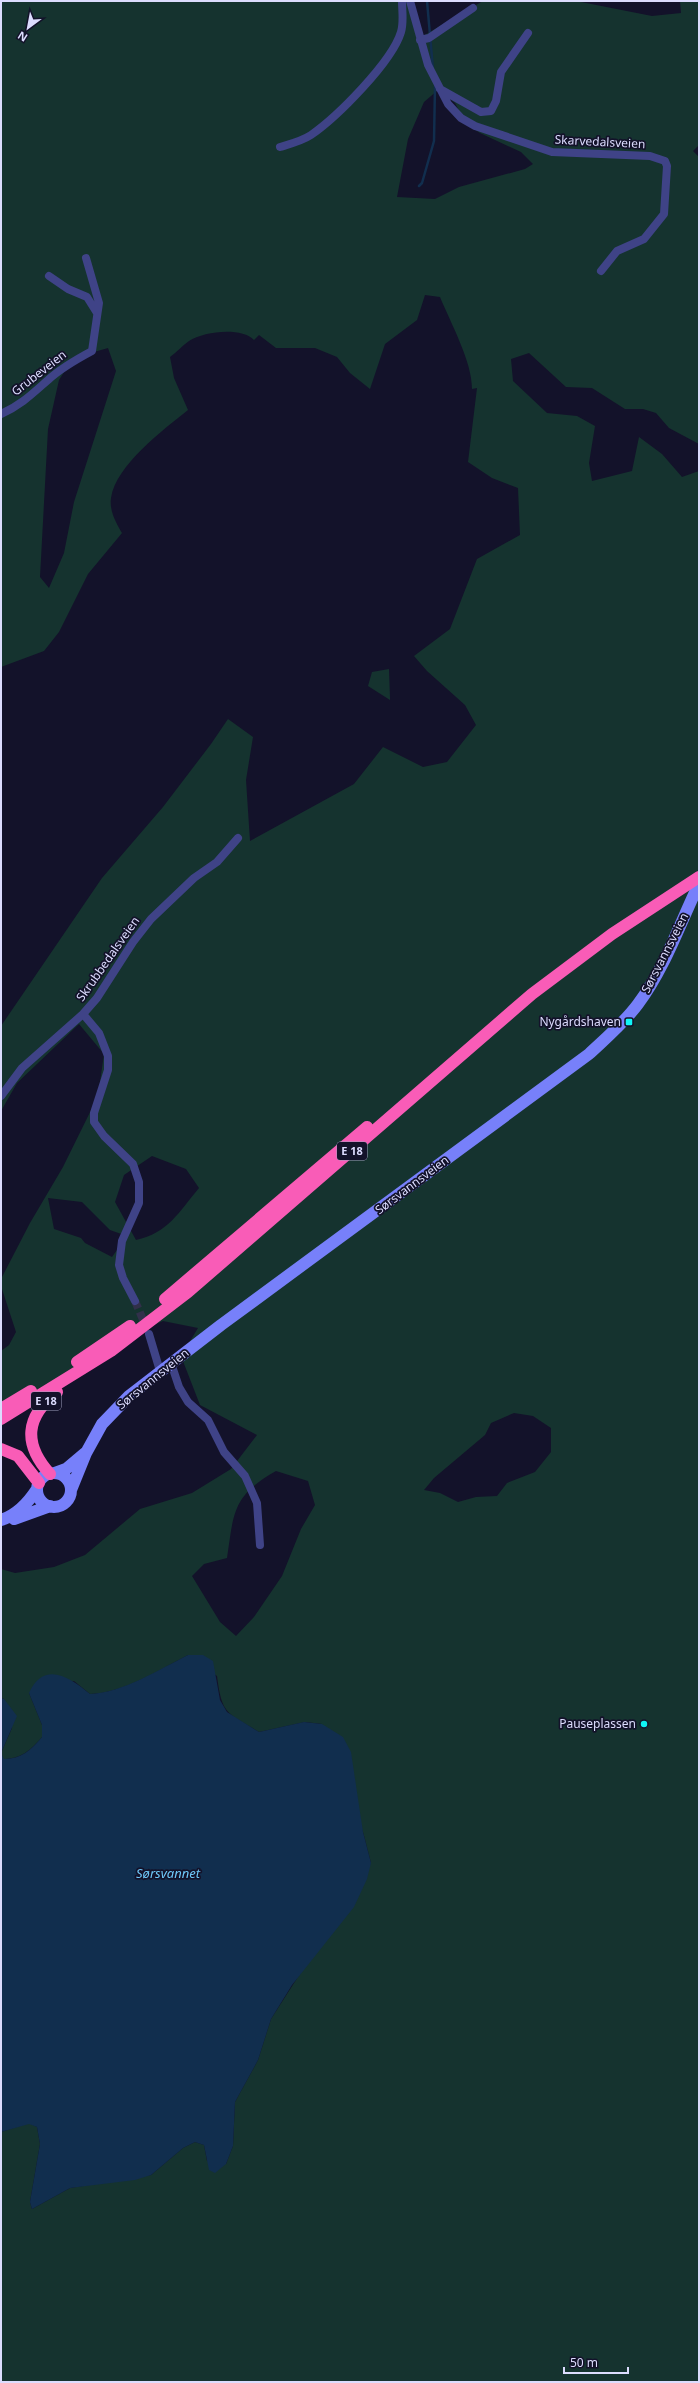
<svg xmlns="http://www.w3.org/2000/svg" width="700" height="2383" viewBox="0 0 700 2383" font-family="'Noto Sans',sans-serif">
<rect width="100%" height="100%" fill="#13122a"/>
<path fill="#15332f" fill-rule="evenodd" d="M1 1H410L421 37 483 1H576L652 16 681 13 680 1H699V145L693 151 699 157V444L669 428 656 413 643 409H625L592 388 566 387 529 353 511 359 513 381 547 413 577 416 595 426 589 463 592 481 632 471 639 437 662 454 682 477 699 471V2382H1V2132L29 2123 37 2127 40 2144 30 2202 32 2209 70 2188 151 2175 183 2148 195 2142 204 2145 207 2161 226 2164 233 2146 235 2102 258 2060 271 2019 371 1863 363 1832 322 1724 305 1722 259 1732C227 1712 222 1716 217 1676L188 1655C159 1670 124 1693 90 1694L74 1681 29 1693 42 1725V1737C31 1750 21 1759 3 1759L1 1753 12 1728 4 1699 1 1698V1569L15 1573 54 1567 85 1555 140 1509 192 1493 231 1469 257 1435 200 1405 181 1356 198 1328 163 1321 126 1337 5 1419 1 1429V1351L9 1345 16 1332 1 1286V1279L30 1223 63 1167 98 1096 104 1054 79 1024 17 1083 1 1111V1026L102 878 163 807 211 744 228 719 253 737 246 780 250 841 354 784 383 747 423 767 447 762 476 725 465 705 427 671 414 656 450 629 477 559 520 535 518 488 492 478 468 462 477 388 472 389C472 361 451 324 440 297L425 295 417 320 385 344 370 389 350 373 337 357 315 348H276L259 335 254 340C242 327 204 331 189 341 183 345 177 352 170 357L174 378 188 410C163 430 116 465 111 498 109 510 116 523 122 533L88 574 59 632 44 651 1 667ZM438 90 455 103 466 124 480 133 521 152 533 164 525 169 459 187 435 199 397 197 408 139 424 102ZM108 348 116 371 74 502 64 553 49 588 40 577 48 429 59 380 73 358ZM152 1156 186 1169 199 1188C179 1212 168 1233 136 1240L115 1202 124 1175ZM48 1198 82 1202 110 1230 127 1236 112 1257 85 1243 81 1238 54 1229ZM514 1413 533 1416 551 1428V1452L535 1472 507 1483 497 1496 476 1497 458 1502 440 1493 424 1490 434 1478 485 1435 491 1423ZM276 1471 308 1481 315 1505 301 1529 282 1576 254 1617 236 1636 220 1622 192 1576 204 1564 227 1558C234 1512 232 1496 276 1471Z
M389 669 390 698V700L368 686 372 672Z"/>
<path fill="#112e4e" d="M188 1655H203L213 1661 220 1700 227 1712 259 1732 304 1722 322 1724 343 1737 351 1752 363 1832 371 1863 367 1879 354 1907 292 1985 271 2019 258 2060 235 2102 233 2146 226 2164 215 2173 209 2170 204 2145 195 2142 183 2148 151 2175 135 2180 70 2188 32 2209 30 2202 40 2144 37 2127 29 2124 1 2132V1698L4 1699 17 1716 1 1753 4 1759C21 1759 31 1750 42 1737V1725L29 1693C44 1660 70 1677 90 1694 122 1693 160 1669 188 1655Z"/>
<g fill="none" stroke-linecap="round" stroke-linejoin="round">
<path stroke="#112e4e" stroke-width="2.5" d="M427 1 433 69
M419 186 422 183 434 141 435 86"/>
<path stroke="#31304a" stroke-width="8" stroke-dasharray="8 4" stroke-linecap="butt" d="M135 1301 147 1329"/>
<path stroke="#3f4387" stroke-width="8" d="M410 1 428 65 448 104 461 118 475 126 552 152 650 156 665 161 667 166 664 214 644 239 617 251 601 271
M420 40 429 38 473 8
M440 89 481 112 491 111 496 101 501 72 528 33
M280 147C290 144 302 141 311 135 337 117 392 62 401 32 404 22 402 11 402 1
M49 276 68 289 87 297 97 313
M1 414C21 405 32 394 48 380 61 368 77 359 92 351L99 303 86 258
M83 1014 99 1033 108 1056V1070L94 1113V1122L104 1136 133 1164 139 1182V1203L122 1241 119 1265 123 1278 135 1301
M1 1096 22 1068 83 1014 97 998 133 942 151 919 194 878 217 862 238 838
M149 1334 160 1371
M171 1363 179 1387 188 1402 208 1420 224 1452 245 1476 257 1503 260 1545"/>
<path stroke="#7780fa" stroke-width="12" d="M55 1473 66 1469 85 1453
M37 1490a17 17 0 1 1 34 0a17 17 0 1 1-34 0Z
M71 1490 86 1453 102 1424 129 1396 221 1325 589 1054C606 1038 624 1023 638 1004 665 968 680 923 699 884
M14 1519 50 1506
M1 1520C17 1515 28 1503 37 1489"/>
<path stroke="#f95cb7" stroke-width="12" d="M165 1299 367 1127
M77 1362 130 1326
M1 1409 31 1391
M1 1419 111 1351 188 1292 532 994 612 934 699 877
M1 1449 18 1456 39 1483
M50 1474C23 1444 25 1417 57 1392"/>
</g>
<g fill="#10f6f6" stroke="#13122a" stroke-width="1.5">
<rect x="625" y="1018" width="8" height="8" rx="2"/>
<circle cx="644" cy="1724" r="4"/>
</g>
<g text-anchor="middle" stroke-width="3.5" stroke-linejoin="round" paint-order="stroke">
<g fill="#13122a" stroke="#a09fbe" stroke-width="1">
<rect x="337" y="1142" width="30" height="18" rx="3"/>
<rect x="31" y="1392" width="30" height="18" rx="3"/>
</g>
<g font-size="11" font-weight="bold" fill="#dcdcfe">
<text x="352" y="1155">E 18</text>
<text x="46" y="1405">E 18</text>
</g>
<g font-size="12" fill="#dcdcfe" stroke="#13122a">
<text transform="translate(600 142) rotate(3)" y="4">Skarvedalsveien</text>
<text transform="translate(39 373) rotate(-38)" y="4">Grubeveien</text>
<text transform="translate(665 953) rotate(-63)" y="4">Sørsvannsveien</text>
<text transform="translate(108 959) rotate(-55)" y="4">Skrubbedalsveien</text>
<text transform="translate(412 1185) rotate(-37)" y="4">Sørsvannsveien</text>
<text transform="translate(153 1379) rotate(-39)" y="4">Sørsvannsveien</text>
</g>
<g font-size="12" fill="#dcdcfe" stroke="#13122a" text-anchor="end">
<text x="621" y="1026">Nygårdshaven</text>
<text x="636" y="1728">Pauseplassen</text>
</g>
<g font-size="13" font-style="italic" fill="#6ec7f9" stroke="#13122a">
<text x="168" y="1878">Sørsvannet</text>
</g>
</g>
<rect width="700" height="2383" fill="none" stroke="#dcdcfe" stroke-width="4"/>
<g transform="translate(28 28) rotate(212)" stroke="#13122a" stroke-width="3" paint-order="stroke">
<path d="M0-3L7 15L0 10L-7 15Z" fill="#dcdcfe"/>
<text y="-6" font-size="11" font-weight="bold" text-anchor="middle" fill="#dcdcfe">N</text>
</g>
<path d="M564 2367v6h64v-6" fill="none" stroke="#dcdcfe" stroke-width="2"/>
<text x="570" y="2367" font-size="12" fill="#dcdcfe" stroke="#13122a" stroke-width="3" paint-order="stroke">50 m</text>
</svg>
